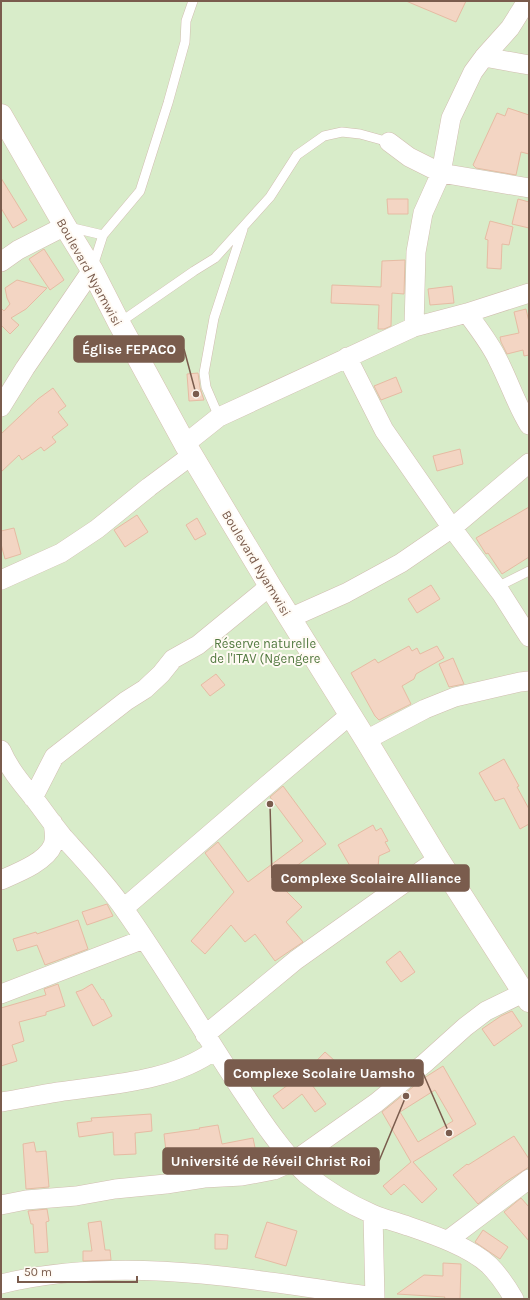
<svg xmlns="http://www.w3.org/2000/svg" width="530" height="1300" viewBox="0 0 530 1300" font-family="Karla,sans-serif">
<rect width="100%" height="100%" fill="#fdf6ec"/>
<path fill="#d8ecc9" d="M1 1H529V1299H1Z"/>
<path fill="#f3d5c3" stroke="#e6bba3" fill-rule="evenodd" d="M406 1H466L456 22Z
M508 108 529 115V154L521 152 516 175 476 168 473 165 497 113 505 116Z
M1 178 27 220 13 228 1 208Z
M387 199H408V214H388Z
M518 199 529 202V228L512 224Z
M490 221 513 227 509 245 502 244 501 269 487 268 488 240 485 239Z
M44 249 64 280 50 290 29 259Z
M405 260 404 294 392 293 391 326 384 329H378L379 305 331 303 332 285 381 287 382 261Z
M17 280 47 288 26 309 11 318 19 325 10 334 1 325V308L4 311 10 304 7 298 5 288Z
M452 286 454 303 430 305 428 289Z
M526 309 529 322V355L524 356 523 350 507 354 501 342 500 337 519 333 514 312Z
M198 373 200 388 204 400 189 401 187 374Z
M396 377 402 392 381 400 374 386Z
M53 388 66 406 58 412 68 425 52 437 56 442 44 451 41 447 22 460 19 455 1 472V434L38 399Z
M460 449 463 464 437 471 433 456Z
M529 507V557L502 574 488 553 486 554 476 538Z
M137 515 148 532 125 547 114 530Z
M197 518 206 534 195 540 186 525Z
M14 528 21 554 5 559 1 544V531Z
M431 585 440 599 417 613 408 599Z
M409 646 412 651 417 648 420 654 437 646 444 658 416 674 414 679 402 686 411 704 379 720 375 716 351 673 375 659 378 663Z
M453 658 464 684 449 687 439 664Z
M216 674 225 685 210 696 201 685Z
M504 759 519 786 517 787 529 809V824L520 829 504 798 495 801 479 773Z
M283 786 326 844 276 881 302 907 286 922 303 942 275 961 255 934 245 942 231 925 205 954 191 941 234 892 205 853 218 842 248 882 303 841 270 797Z
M373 825 376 831 381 828 388 841 385 842 390 851 379 856 378 867 363 875 354 873 338 845Z
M107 904 113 916 87 925 82 912Z
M78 920 88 949 45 965 37 945 17 951 13 939 36 932 37 934Z
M400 951 415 972 401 982 386 962Z
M58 984 65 1006 46 1012V1015L19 1022 24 1041 12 1045 17 1061 1 1066V1008L46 995 44 989Z
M92 984 102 1000 103 999 112 1016 93 1026 76 992 82 990Z
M512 1011 522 1026 494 1046 482 1029 501 1016Z
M325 1052 335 1061 312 1085 326 1104 315 1112 302 1094 283 1109 273 1096 296 1079 297 1081Z
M443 1066 476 1124 413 1162 437 1189 422 1203 404 1184 391 1195 383 1186 411 1162 382 1112 424 1078ZM435 1090 453 1121 418 1142 400 1112Z
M151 1114 152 1131 135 1133 136 1154 114 1155 113 1132 79 1137 77 1123 92 1121 91 1118Z
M218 1125 222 1144 253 1138 258 1162 241 1165 203 1167 188 1169 186 1158 167 1160 164 1134 200 1129 199 1128Z
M514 1136 529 1159V1167L507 1181 478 1204 453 1175 467 1164 468 1165Z
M34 1142 36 1152 46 1151 49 1187 26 1189 23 1144Z
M521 1198 529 1207V1241L504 1212Z
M47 1209 49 1221 46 1222 48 1252 35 1253 33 1224H31L28 1211Z
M101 1221 105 1250H110L111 1260 83 1261V1251H92L88 1223Z
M267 1222 297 1231 286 1266 255 1257Z
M483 1230 508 1247 500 1259 475 1242Z
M215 1234 228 1235 227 1249H215Z
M443 1263 461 1264 460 1299H444L445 1297 397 1294 424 1275 443 1276Z"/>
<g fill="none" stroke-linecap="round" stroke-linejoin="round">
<g stroke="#d1beb0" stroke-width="10">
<path id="service" d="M69 227 103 235 140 191 168 103 185 42 186 21 193 1
M93 266 103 235
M119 323 194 271 215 258 270 197 297 155 324 136 342 132 360 134 389 142
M219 417 206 387 204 373 214 318 243 229
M497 587 529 571"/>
</g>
<g stroke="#d1beb0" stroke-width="20">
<path id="minor" d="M484 57 529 65
M389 142 409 157 441 173 529 188
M1 262 18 250 65 226
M467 313C478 328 490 343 498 360 509 381 516 404 529 425
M414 327 416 252 423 213 441 173 451 118 473 72 484 57 510 28 527 1
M347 357 384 430 452 528 501 593 529 637
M1 407 25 368 92 270
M185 444 219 417 414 327 467 313 529 293
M1 580 61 553 97 529 149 487 192 455
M290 618 346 593 401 563 452 528 529 463
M366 740 425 709 455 697 520 682 529 681
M1 750C9 769 23 785 36 801 45 813 54 826 64 838 85 861 106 883 124 909 165 967 201 1029 240 1088 258 1115 282 1152 306 1174 326 1190 349 1204 372 1214 383 1219 394 1221 405 1225 431 1234 468 1246 489 1265 498 1274 507 1287 514 1299
M33 798 54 757 126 701 145 689 161 674 173 659 198 645 270 586
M1 880C17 873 46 862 53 845 56 838 54 830 53 823
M124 908 266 786 350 715
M1 994 144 939
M205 1035 296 960 438 859
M1 1102C20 1099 39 1095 58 1092 111 1084 171 1082 215 1050
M1 1205 26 1200 76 1196 115 1189 166 1184 204 1178 242 1176 274 1170 294 1161 376 1103 425 1063 465 1027 486 1011 529 990
M373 1215 375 1299
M448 1240 529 1179
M1 1284C123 1254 252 1280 375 1297"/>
</g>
<g stroke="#d6c0b0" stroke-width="23">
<path id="secondary" d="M1 115 65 226 92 270 119 323 185 444 270 586 366 740 438 859 529 1001"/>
</g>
<use href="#service" stroke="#fff" stroke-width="9"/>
<use href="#minor" stroke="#fff" stroke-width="19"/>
<use href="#secondary" stroke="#fff" stroke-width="22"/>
</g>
<g text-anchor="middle" stroke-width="4" stroke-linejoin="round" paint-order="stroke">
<g font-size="13" fill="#7a5c4d" stroke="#fffaf3">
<text transform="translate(90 272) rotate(61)" y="5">Boulevard Nyamwisi</text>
<text transform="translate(257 563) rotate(59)" y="5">Boulevard Nyamwisi</text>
</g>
<g font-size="13" fill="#537a41" stroke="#fffaf3">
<text x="265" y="648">Réserve naturelle<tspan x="265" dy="15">de l'ITAV (Ngengere</tspan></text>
</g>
</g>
<path fill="none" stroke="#7a5c4d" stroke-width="1.5" d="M196 394L184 349M270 804L272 878M449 1133L423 1073M406 1096L379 1161"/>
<g fill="#7a5c4d" stroke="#fffaf3" stroke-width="1.5">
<circle cx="196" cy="394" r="4"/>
<circle cx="270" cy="804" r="4"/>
<circle cx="449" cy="1133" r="4"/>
<circle cx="406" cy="1096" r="4"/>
</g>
<g fill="#7a5c4d" stroke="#7a5c4d" stroke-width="1.5">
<rect x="74" y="336" width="110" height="26" rx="4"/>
<rect x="272" y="865" width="197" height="26" rx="4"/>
<rect x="225" y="1060" width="198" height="26" rx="4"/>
<rect x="163" y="1148" width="216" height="26" rx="4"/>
</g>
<g font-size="14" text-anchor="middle" font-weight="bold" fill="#fff">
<text x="129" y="354">Église FEPACO</text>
<text x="371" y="883">Complexe Scolaire Alliance</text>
<text x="324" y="1078">Complexe Scolaire Uamsho</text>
<text x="271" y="1166">Université de Réveil Christ Roi</text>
</g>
<rect width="530" height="1300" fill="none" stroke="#7a5c4d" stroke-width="4"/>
<path d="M18 1276v6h119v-6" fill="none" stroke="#7a5c4d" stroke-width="2"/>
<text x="24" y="1276" font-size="12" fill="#7a5c4d" stroke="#fffaf3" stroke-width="3" paint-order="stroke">50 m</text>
</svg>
